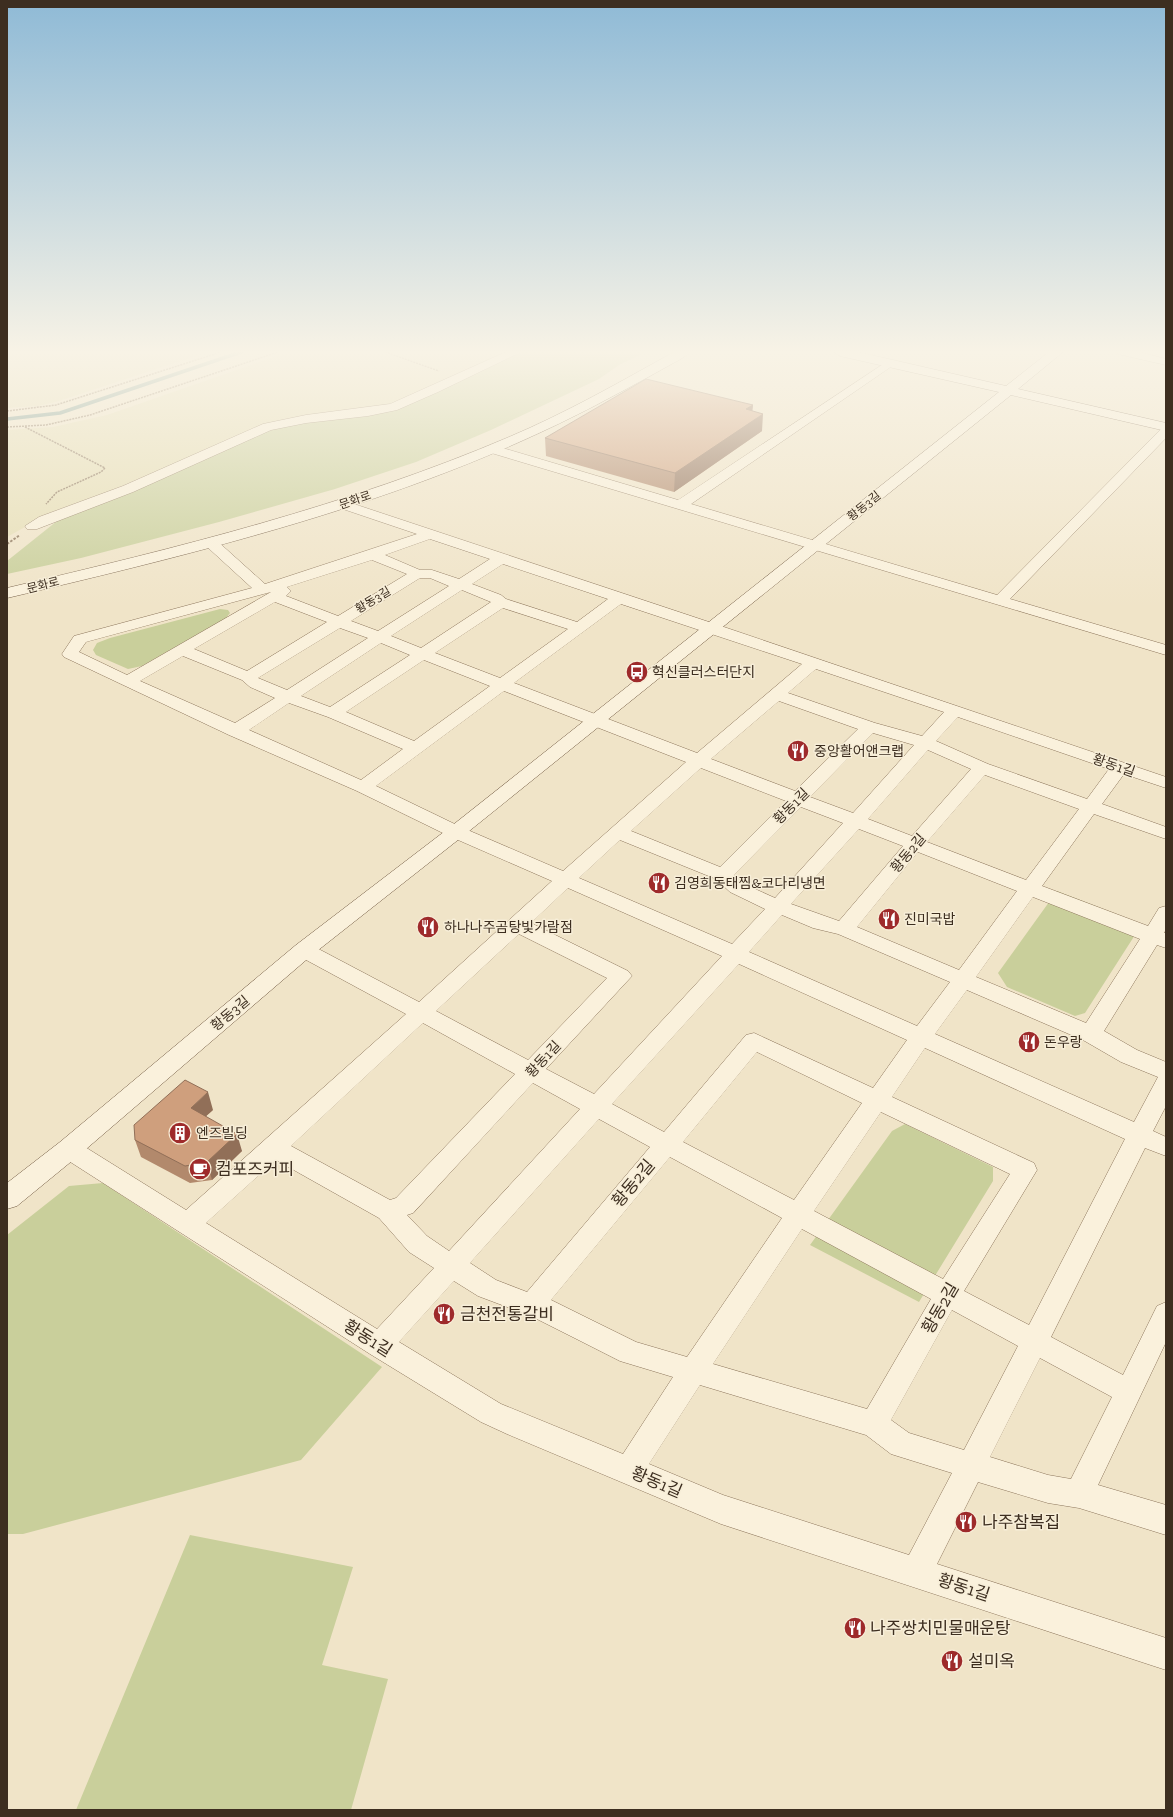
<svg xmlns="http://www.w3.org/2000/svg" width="1173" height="1817" viewBox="0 0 1173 1817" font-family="'Zilla Slab','Noto Sans KR',serif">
<rect width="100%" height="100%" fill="#f0e4c8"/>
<path fill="#e6deb5" d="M208 352 59 401 38 406 7 408V352Z
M288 352H506L418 395 388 404 215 446 110 491 52 512 7 537V430L53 427 107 415Z"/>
<path fill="#c9cf9b" d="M521 352H646L619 365 599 379 491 430 416 462 335 489 219 522 81 558 7 574V561L62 517 258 435 286 425 375 414 450 386Z
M220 609 228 610 230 613 226 618 142 666 128 669 96 655 93 650 97 643 110 638Z
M1057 891 1142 924 1085 1013 1075 1016 1007 987 998 973Z
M905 1124 993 1167V1181L919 1302 810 1245 892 1131Z
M103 1183 382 1367 301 1460 23 1534H7V1235L69 1186Z
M190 1535 353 1567 322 1665 388 1679 351 1810H76Z"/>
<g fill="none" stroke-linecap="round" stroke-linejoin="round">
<path stroke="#6f938a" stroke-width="3.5" d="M7 419 60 413 241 352"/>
<g stroke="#8d765c" stroke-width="1">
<path id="street" d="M506 352H521L438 392 397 410 368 416 306 423 271 430 133 492 37 529H27L25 526 39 517 123 486 263 424 306 415 390 404Z
M1117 352H1139L1166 359V365L1118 354Z
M888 361 892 362 894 364 892 366 691 504 997 595 1162 428 1166 427V438L1010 599 1166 645V655L488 452 486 449 488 446H496L678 500Z
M342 500 715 624 1166 777V788L1124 774 1102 804 1166 827V839L1094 814 1042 886 1148 926 1159 908 1166 906V929L1164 933H1166V948L1157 945 1104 1031 1137 1050 1166 1062V1106L1153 1131 1166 1137V1156L1145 1148 1051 1337 1123 1375 1157 1306 1166 1302V1342L1098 1485 1166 1505V1535L1079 1508 1048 1503 978 1482 937 1564 1166 1638V1670L721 1524 507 1434 481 1422 370 1354 61 1156 57 1149 61 1142 69 1140 77 1142 186 1210 406 1014 297 955 294 950 297 945 304 943 311 945 419 1002 552 881 449 836 357 791 229 735 64 657 62 654 74 636 252 588 205 545 203 542 205 539H215L265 584 417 534 337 507 335 504 337 501ZM430 539 490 559 459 579 432 570H420L385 555ZM372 560 407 574 338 616 286 596 291 591 287 587ZM503 564 608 599 577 622 506 599 501 595 472 584ZM420 578H430L449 586 378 631 351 621ZM462 590 491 602 421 648 391 636ZM271 592 127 675 79 652 86 642ZM275 602 327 622 247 671 194 649ZM621 604 802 664 697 753 514 683ZM503 608 568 629 500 678 435 653ZM340 628 368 638 287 690 258 678ZM381 643 410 655 330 707 301 696ZM183 656 242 680 250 687 275 698 235 723 140 681ZM424 660 490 686 414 741 346 712ZM816 669 944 712 922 736 875 723 788 693ZM504 691 686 762 563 871 463 828 376 786ZM779 701 858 729 795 791 711 759ZM289 703 328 717 403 749 361 780 249 730ZM958 717 1109 769 1087 799 988 764 936 741ZM873 733 914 745 853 813 810 797ZM928 750 971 769 912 836 868 819ZM701 768 786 801 720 867 631 831ZM985 775 1079 809 1026 880 927 842ZM801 807 843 823 775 898 744 884 734 875ZM859 829 903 846 839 921 791 904ZM620 840 716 879 730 892 765 909 732 944 579 878ZM918 852 1017 891 959 970 857 927ZM568 888 722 956 594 1094 546 1069 632 976 628 971 531 923ZM1033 897 1140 939 1086 1023 976 977ZM782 915 813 928 838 934 950 982 917 1026 749 952ZM519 934 607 978 528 1060 436 1011ZM739 964 907 1040 873 1088 754 1033 746 1035 664 1132 612 1104ZM967 990 1083 1040 1121 1062 1158 1077 1134 1122 935 1034ZM423 1023 515 1074 396 1198 390 1200 291 1146ZM925 1048 1125 1139 1029 1325 964 1291 1037 1170 1034 1163 892 1097ZM757 1052 862 1103 794 1200 683 1142ZM533 1083 580 1109 449 1251 427 1236 407 1215 413 1213ZM881 1112 1010 1174 943 1279 814 1211ZM599 1119 650 1147 527 1292 496 1280 470 1263ZM670 1157 782 1218 687 1357 636 1342 551 1300ZM276 1160 379 1218 409 1252 434 1268 377 1329 206 1223ZM802 1229 931 1299 867 1409 713 1364ZM454 1281 478 1296 531 1316 620 1361 673 1377 623 1454 501 1404 399 1342ZM952 1310 1018 1346 964 1450 909 1433 891 1420ZM1040 1358 1112 1397 1071 1479 1048 1475 990 1457ZM700 1385 866 1435 891 1454 952 1473 909 1555 723 1495 649 1464Z"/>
</g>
<g stroke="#6f573f" stroke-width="1">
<path id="secondary" d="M674 352H690C684 358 675 362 668 366 650 376 632 386 613 396 425 498 214 549 7 598V588C177 548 347 506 509 437 566 413 620 382 674 352Z
M834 352H858L1006 386 1049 352H1063L1018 389 1166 423V431L1011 395 463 836 312 955 78 1156 17 1206 7 1209V1183L60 1142 296 945 449 828 999 392 840 356Z"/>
</g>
<path stroke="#8d765c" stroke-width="1.5" stroke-dasharray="2 1" stroke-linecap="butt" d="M385 352 439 371
M7 411 56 405 221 352
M7 427 46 425 90 415 278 352
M25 427 105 468 101 472 57 492 46 504"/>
<path stroke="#8d765c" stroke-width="2" stroke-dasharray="2.5 1.5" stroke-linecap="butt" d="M7 544 20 535"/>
<use href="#street" fill="#faf1dc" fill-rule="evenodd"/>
<use href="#secondary" fill="#faf1dc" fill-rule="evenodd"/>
</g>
<path fill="#b2896c" d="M753 405 752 411 762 431 674 492 546 456 545 438Z
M213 1110 206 1116 242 1151 212 1180 190 1183 141 1157 135 1140Z"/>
<path fill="#916f58" d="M753 405 751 422 763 414 762 431 674 492 675 473 746 409Z
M208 1092 213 1110 196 1125 191 1108Z
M237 1134 242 1151 212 1180 207 1162Z"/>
<path fill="#cf9f7d" stroke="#916f58" d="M646 379 753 405 746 409 763 414 675 473 545 438Z
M185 1080 208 1092 191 1108 237 1134 207 1162 185 1166 135 1140 134 1125Z"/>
<linearGradient id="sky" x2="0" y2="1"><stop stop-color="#8fbad6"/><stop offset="0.58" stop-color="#f8f3e6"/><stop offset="1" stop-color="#f8f3e6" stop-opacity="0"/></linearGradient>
<rect width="1173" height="607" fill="url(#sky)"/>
<defs>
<g id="bus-disc" transform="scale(1.15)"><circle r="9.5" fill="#9e2a2b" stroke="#f7eed8"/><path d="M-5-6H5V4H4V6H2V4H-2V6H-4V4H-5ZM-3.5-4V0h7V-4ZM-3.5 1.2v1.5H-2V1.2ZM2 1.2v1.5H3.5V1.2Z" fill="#fff"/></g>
<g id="restaurant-disc" transform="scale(1.15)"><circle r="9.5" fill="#9e2a2b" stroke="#f7eed8"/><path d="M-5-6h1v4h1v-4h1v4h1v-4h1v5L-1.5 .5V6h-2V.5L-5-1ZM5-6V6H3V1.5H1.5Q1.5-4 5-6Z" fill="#fff"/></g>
<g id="building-disc" transform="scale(1.15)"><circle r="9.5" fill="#9e2a2b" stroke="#f7eed8"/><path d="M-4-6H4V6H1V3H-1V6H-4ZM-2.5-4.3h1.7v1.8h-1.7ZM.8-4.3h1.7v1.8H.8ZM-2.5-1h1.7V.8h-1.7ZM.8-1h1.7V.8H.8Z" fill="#fff"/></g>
<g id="cafe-disc" transform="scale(1.15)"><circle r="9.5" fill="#9e2a2b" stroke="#f7eed8"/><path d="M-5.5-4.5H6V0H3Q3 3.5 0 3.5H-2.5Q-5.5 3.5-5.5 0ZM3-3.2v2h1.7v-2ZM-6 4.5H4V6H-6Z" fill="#fff"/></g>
</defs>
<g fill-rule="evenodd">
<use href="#bus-disc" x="637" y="672"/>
<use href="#restaurant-disc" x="798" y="751"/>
<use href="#restaurant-disc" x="659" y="883"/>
<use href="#restaurant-disc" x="889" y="919"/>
<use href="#restaurant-disc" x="428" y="927"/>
<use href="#restaurant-disc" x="1029" y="1042"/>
<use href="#building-disc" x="180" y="1133"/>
<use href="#cafe-disc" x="200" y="1169"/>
<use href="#restaurant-disc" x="444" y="1314"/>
<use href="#restaurant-disc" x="966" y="1522"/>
<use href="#restaurant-disc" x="855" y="1628"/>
<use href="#restaurant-disc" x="952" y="1661"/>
</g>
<g text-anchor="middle" stroke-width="3" stroke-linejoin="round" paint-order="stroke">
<g font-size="12" fill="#3d2e20" stroke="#f7eed8">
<text transform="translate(355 500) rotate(-19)" y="4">문화로</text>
<text transform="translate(864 506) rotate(-39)" y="4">황동3길</text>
<text transform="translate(43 585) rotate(-14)" y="4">문화로</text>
<text transform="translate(373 600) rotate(-31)" y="4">황동3길</text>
</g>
<g font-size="14" fill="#3d2e20" stroke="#f7eed8" text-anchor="start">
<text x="652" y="677">혁신클러스터단지</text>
<text x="814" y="756">중앙활어앤크랩</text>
<text x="674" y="888">김영희동태찜&amp;코다리냉면</text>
<text x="904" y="924">진미국밥</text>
<text x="444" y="932">하나나주곰탕빛가람점</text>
<text x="1044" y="1047">돈우랑</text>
<text x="196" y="1138">엔즈빌딩</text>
</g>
<g font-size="14" fill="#3d2e20" stroke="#f7eed8">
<text transform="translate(1114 765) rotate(19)" y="5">황동1길</text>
<text transform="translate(791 806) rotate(-45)" y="5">황동1길</text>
<text transform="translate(908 853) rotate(-50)" y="5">황동2길</text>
<text transform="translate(230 1013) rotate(-40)" y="5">황동3길</text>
<text transform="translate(543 1059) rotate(-47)" y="5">황동1길</text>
</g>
<g font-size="17" fill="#3d2e20" stroke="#f7eed8" text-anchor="start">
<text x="216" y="1175">컴포즈커피</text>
<text x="460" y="1320">금천전통갈비</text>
<text x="982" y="1528">나주참복집</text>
<text x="870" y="1634">나주쌍치민물매운탕</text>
<text x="968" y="1667">설미옥</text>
</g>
<g font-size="17" fill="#3d2e20" stroke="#f7eed8">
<text transform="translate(633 1183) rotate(-50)" y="6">황동2길</text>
<text transform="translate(940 1308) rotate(-60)" y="6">황동2길</text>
<text transform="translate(368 1338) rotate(32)" y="6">황동1길</text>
<text transform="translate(657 1482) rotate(23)" y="6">황동1길</text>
<text transform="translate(964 1587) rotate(18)" y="6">황동1길</text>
</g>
</g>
<rect width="1173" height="1817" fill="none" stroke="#3d2e20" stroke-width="16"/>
</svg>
